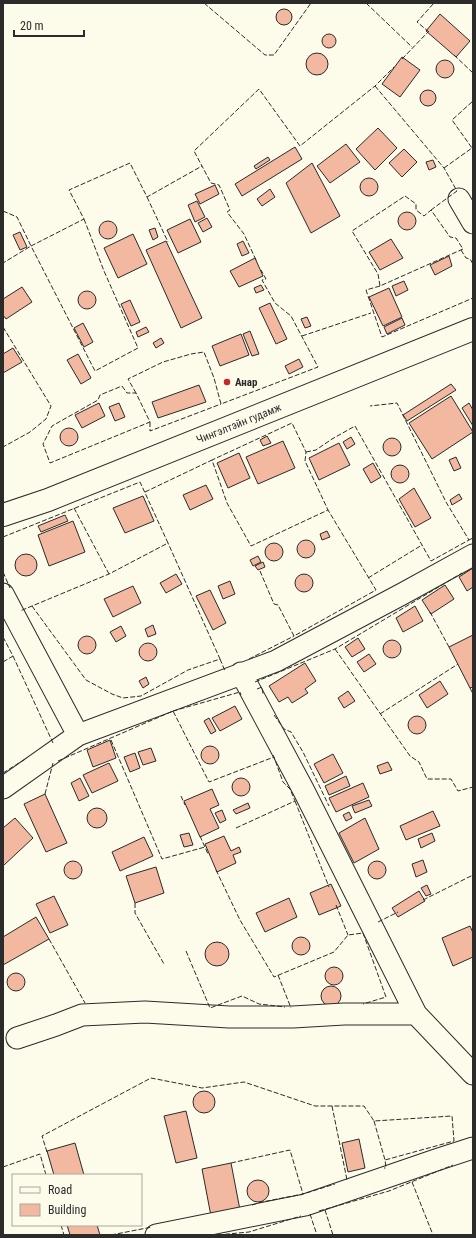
<svg xmlns="http://www.w3.org/2000/svg" width="476" height="1238" viewBox="0 0 476 1238" font-family="'Roboto Condensed',sans-serif">
<rect width="100%" height="100%" fill="#fdfbea"/>
<path fill="#f2b8a0" stroke="#2b2b2b" d="M276 17a8 8 0 1 1 16 0a8 8 0 1 1-16 0Z
M440 14 470 41 456 57 426 31Z
M322 41a7 7 0 1 1 14 0a7 7 0 1 1-14 0Z
M306 64a11 11 0 1 1 22 0a11 11 0 1 1-22 0Z
M402 57 420 70 400 97 382 84Z
M436 69a9 9 0 1 1 18 0a9 9 0 1 1-18 0Z
M420 98a8 8 0 1 1 16 0a8 8 0 1 1-16 0Z
M378 128 397 148 375 170 356 149Z
M346 144 360 162 330 183 317 166Z
M295 147 302 159 242 196 235 184Z
M404 149 417 162 402 177 389 163Z
M268 157 270 160 256 169 254 166Z
M433 160 436 167 429 170 426 162Z
M312 163 340 216 311 233 286 183Z
M360 187a9 9 0 1 1 18 0a9 9 0 1 1-18 0Z
M215 185 219 194 200 204 195 194Z
M270 189 275 197 262 206 257 199Z
M197 201 205 217 195 222 188 205Z
M398 221a9 9 0 1 1 18 0a9 9 0 1 1-18 0Z
M207 218 212 227 203 232 198 223Z
M190 219 201 242 178 253 167 230Z
M99 230a9 9 0 1 1 18 0a9 9 0 1 1-18 0Z
M155 228 158 237 153 240 149 230Z
M20 232 27 247 20 250 13 235Z
M133 234 147 264 118 278 104 248Z
M391 239 403 258 380 270 369 252Z
M166 241 202 318 181 328 146 250Z
M243 241 249 253 242 256 237 244Z
M449 256 452 266 435 275 430 265Z
M255 258 263 276 239 287 230 271Z
M404 281 408 290 396 296 392 286Z
M261 285 264 290 256 293 254 288Z
M22 287 32 302 6 319 3 315V299Z
M389 288 402 317 383 326 369 297Z
M78 300a9 9 0 1 1 18 0a9 9 0 1 1-18 0Z
M130 300 140 322 131 326 121 304Z
M270 303 287 339 276 344 259 308Z
M307 317 311 326 305 328 301 319Z
M402 318 405 325 387 334 384 327Z
M83 323 93 342 84 347 74 328Z
M146 327 149 332 138 337 136 332Z
M250 331 259 354 252 356 243 334Z
M241 334 249 355 220 366 212 346Z
M161 338 164 343 156 348 153 343Z
M13 348 22 362 3 373V354Z
M78 354 91 378 81 384 67 360Z
M299 359 303 367 289 374 285 366Z
M451 384 456 390 407 421 403 415Z
M199 385 206 402 158 418 152 402Z
M451 396 473 432 432 459 409 423Z
M99 403 105 416 82 428 75 415Z
M119 403 125 417 115 421 109 407Z
M469 403 473 410V426L462 408Z
M60 437a9 9 0 1 1 18 0a9 9 0 1 1-18 0Z
M267 436 271 443 263 446 260 440Z
M351 437 355 444 347 449 343 442Z
M383 447a9 9 0 1 1 18 0a9 9 0 1 1-18 0Z
M283 441 295 468 258 484 246 457Z
M339 443 350 465 319 480 309 458Z
M239 453 250 478 228 488 217 463Z
M456 457 461 468 454 471 449 460Z
M373 463 381 477 371 483 363 469Z
M391 474a9 9 0 1 1 18 0a9 9 0 1 1-18 0Z
M206 485 213 499 190 510 183 495Z
M414 488 431 518 415 527 399 499Z
M459 494 462 499 452 505 450 500Z
M143 496 154 521 125 533 113 508Z
M65 515 68 521 41 532 38 526Z
M73 521 85 552 49 566 38 535Z
M327 531 330 537 322 540 320 534Z
M297 549a9 9 0 1 1 18 0a9 9 0 1 1-18 0Z
M265 552a9 9 0 1 1 18 0a9 9 0 1 1-18 0Z
M15 565a11 11 0 1 1 22 0a11 11 0 1 1-22 0Z
M258 556 261 562 253 566 250 560Z
M263 562 265 567 258 570 255 566Z
M473 568V587L467 591 459 577Z
M295 583a9 9 0 1 1 18 0a9 9 0 1 1-18 0Z
M176 574 182 584 166 593 160 583Z
M230 581 235 594 223 599 218 586Z
M445 585 454 599 431 614 422 600Z
M133 586 141 603 113 617 104 599Z
M210 590 226 623 213 630 196 596Z
M415 606 423 621 403 632 396 618Z
M153 625 156 634 148 637 145 629Z
M121 626 126 636 116 642 110 632Z
M473 635V687L470 688 449 647Z
M78 645a9 9 0 1 1 18 0a9 9 0 1 1-18 0Z
M358 638 365 649 352 657 345 647Z
M383 649a9 9 0 1 1 18 0a9 9 0 1 1-18 0Z
M139 652a9 9 0 1 1 18 0a9 9 0 1 1-18 0Z
M369 654 376 664 364 672 357 662Z
M305 663 316 681 305 689 308 693 292 703 288 697 279 702 269 686Z
M146 677 149 684 143 688 139 681Z
M440 681 448 694 427 708 419 695Z
M348 691 355 701 344 708 338 698Z
M235 706 242 719 220 731 212 718Z
M408 725a9 9 0 1 1 18 0a9 9 0 1 1-18 0Z
M209 718 216 731 211 734 204 721Z
M110 740 116 758 93 767 87 750Z
M201 755a9 9 0 1 1 18 0a9 9 0 1 1-18 0Z
M151 748 156 761 143 765 138 752Z
M135 753 140 768 130 772 124 757Z
M333 754 343 773 324 783 314 764Z
M388 762 392 770 380 774 377 766Z
M109 763 118 781 92 793 83 775Z
M346 776 350 786 329 795 325 786Z
M232 787a9 9 0 1 1 18 0a9 9 0 1 1-18 0Z
M80 778 89 796 79 801 71 783Z
M363 783 369 797 336 812 329 798Z
M212 789 219 805 210 809 219 828 200 837 184 801Z
M45 794 67 843 46 852 24 804Z
M369 800 372 806 355 813 352 806Z
M248 803 250 808 236 814 233 810Z
M87 818a10 10 0 1 1 20 0a10 10 0 1 1-20 0Z
M222 810 226 820 220 823 215 813Z
M433 811 440 826 406 840 400 826Z
M349 812 352 818 346 821 343 815Z
M15 818 33 838 3 866V828Z
M365 818 379 849 354 863 339 833Z
M189 833 193 845 184 847 180 835Z
M432 833 435 841 421 848 418 839Z
M224 836 231 851 239 847 241 852 233 855 236 863 217 872 205 844Z
M144 837 153 856 120 871 112 852Z
M423 860 427 872 416 877 412 864Z
M368 870a9 9 0 1 1 18 0a9 9 0 1 1-18 0Z
M64 870a9 9 0 1 1 18 0a9 9 0 1 1-18 0Z
M156 867 164 893 135 903 126 876Z
M331 884 341 906 319 915 310 893Z
M427 885 431 894 426 896 421 888Z
M419 891 425 901 398 917 392 908Z
M54 896 68 925 50 933 36 904Z
M289 898 297 917 265 932 256 913Z
M36 917 49 939 3 965V937Z
M470 926 473 933V957L453 966 442 938Z
M292 946a9 9 0 1 1 18 0a9 9 0 1 1-18 0Z
M205 954a12 12 0 1 1 24 0a12 12 0 1 1-24 0Z
M325 976a9 9 0 1 1 18 0a9 9 0 1 1-18 0Z
M7 982a9 9 0 1 1 18 0a9 9 0 1 1-18 0Z
M321 996a10 10 0 1 1 20 0a10 10 0 1 1-20 0Z
M193 1102a11 11 0 1 1 22 0a11 11 0 1 1-22 0Z
M186 1111 197 1158 176 1163 164 1116Z
M359 1139 365 1168 348 1172 342 1143Z
M75 1143 84 1175H54L47 1151Z
M231 1163 240 1210 211 1216 202 1169Z
M247 1191a11 11 0 1 1 22 0a11 11 0 1 1-22 0Z
M67 1225H97L100 1235H70Z"/>
<g fill="none" stroke-linecap="round" stroke-linejoin="round">
<g stroke="#2b2b2b" stroke-width="23">
<path id="street" d="M459 199 473 223
M3 594 78 735
M241 673 304 791 416 1014 473 1074
M3 788 78 735 276 661 404 593 473 555
M17 1038 56 1025 82 1015 145 1012 229 1017H293L344 1014H416
M156 1235 305 1205 436 1160 473 1148"/>
</g>
<g stroke="#2b2b2b" stroke-width="24">
<g id="secondary">
<path id="s1" d="M3 515 48 500 473 329"/>
</g>
</g>
<use href="#street" stroke="#fdfbea" stroke-width="21"/>
<use href="#secondary" stroke="#fdfbea" stroke-width="22"/>
<path stroke="#2b2b2b" stroke-width="1" stroke-dasharray="5 2" stroke-linecap="butt" d="M204 3 265 55H274L311 3
M366 3 412 47
M429 32 417 22 434 3
M454 55 473 73
M402 59 428 32
M375 86 444 168 457 191 431 210
M444 168 472 148 452 120 473 101
M405 196 416 204V210L424 216 431 210 450 237 456 238 463 249 380 286 378 274 352 231Z
M147 197 168 242
M3 211 17 217 31 246 3 263
M84 219 104 271 138 348 95 371 31 246 84 219 69 190 130 163 147 197 202 166
M461 250 466 258 470 259 473 264
M256 260 244 234 227 212 230 210 219 185 211 183 194 151 259 89 300 146 375 86 394 67
M380 286 366 290 382 337 473 298
M3 327 51 406 46 419 30 432 3 447
M302 336 371 313
M122 386 127 393H136L150 422 50 463 43 444 52 426 98 400 100 395Z
M136 393 128 379 163 362 191 354 204 352 214 378 221 404 318 367 291 316 275 303 262 280 266 279 261 270
M150 422V431L221 404
M306 452 316 450 332 439 355 426 431 561 469 540 446 502 397 403 370 406
M145 492 212 460 227 503 251 546 328 510 305 461 306 452 292 423 212 460
M74 508 109 574
M3 537 140 482 168 543 109 574 20 611
M469 540 473 538
M260 571 274 604 278 605 294 636 376 590 328 510
M3 572 10 588
M368 578 422 545
M32 606 86 680 112 694 123 698 141 696 188 670 220 659 168 543
M430 612 449 647 451 646
M3 637 13 656 3 662
M335 649 410 756 419 762 427 779H451L458 791 473 787
M13 656 53 743
M220 659 225 671
M249 659 294 636
M255 682 335 649 462 573
M470 688 473 694
M257 689 262 687 263 694
M173 711 240 692 241 695
M380 714 458 664
M274 715 284 729 291 732 303 752 329 806
M111 740 162 859 205 847
M58 761 173 711 209 782 274 757 273 755
M3 773 27 758
M45 794 53 763
M181 796 185 805
M295 801 329 887
M236 828 295 801 290 789 283 782 274 757
M200 836 208 854
M216 870 240 920 274 977 334 952 348 935 363 933 386 997 363 1004
M423 900 473 875
M135 903V913L164 964
M336 905 348 935
M378 922 398 912
M49 939 85 1003
M186 951 210 1008 242 996 259 1004 285 1007
M278 975 291 1008
M332 1106 347 1180
M374 1121 385 1160
M47 1152 42 1136 151 1078 202 1088 244 1082 315 1106H364L374 1121 452 1116 454 1141 385 1160 386 1168H384
M231 1163 290 1150 303 1194
M3 1167 40 1154 46 1175
M412 1182 433 1235
M252 1205 262 1202 303 1194 335 1184
M325 1210 333 1235
M319 1211 389 1191 453 1165
M310 1214 317 1235
M61 1225 64 1235
M111 1235 152 1227
M218 1235 249 1232 301 1216"/>
</g>
<circle fill="#c62828" stroke="#fdfbea" stroke-width="1.5" cx="227" cy="382" r="4"/>
<g text-anchor="middle" stroke-width="3" stroke-linejoin="round" paint-order="stroke">
<g font-size="11" font-weight="bold" fill="#2b2b2b" stroke="#fdfbea" text-anchor="start">
<text x="235" y="386">Анар</text>
</g>
<g font-size="11" fill="#2b2b2b" stroke="#fdfbea">
<text dy="4" stroke="none"><textPath href="#s1" startOffset="253">Чингэлтэйн гудамж</textPath></text>
</g>
</g>
<rect width="476" height="1238" fill="none" stroke="#2b2b2b" stroke-width="8"/>
<rect x="12" y="1174" width="130" height="52" fill="#fdfbea" stroke="#a9a89e"/>
<rect x="20" y="1187" width="20" height="6" fill="#fdfbea" stroke="#a9a89e"/>
<text x="48" y="1194" font-size="12" fill="#2b2b2b">Road</text>
<rect x="20" y="1204" width="20" height="12" fill="#f2b8a0" stroke="#a9a89e"/>
<text x="48" y="1214" font-size="12" fill="#2b2b2b">Building</text>
<path d="M14 30v6h70v-6" fill="none" stroke="#2b2b2b" stroke-width="2"/>
<text x="20" y="30" font-size="12" fill="#2b2b2b" stroke="#fdfbea" stroke-width="3" paint-order="stroke">20 m</text>
</svg>
